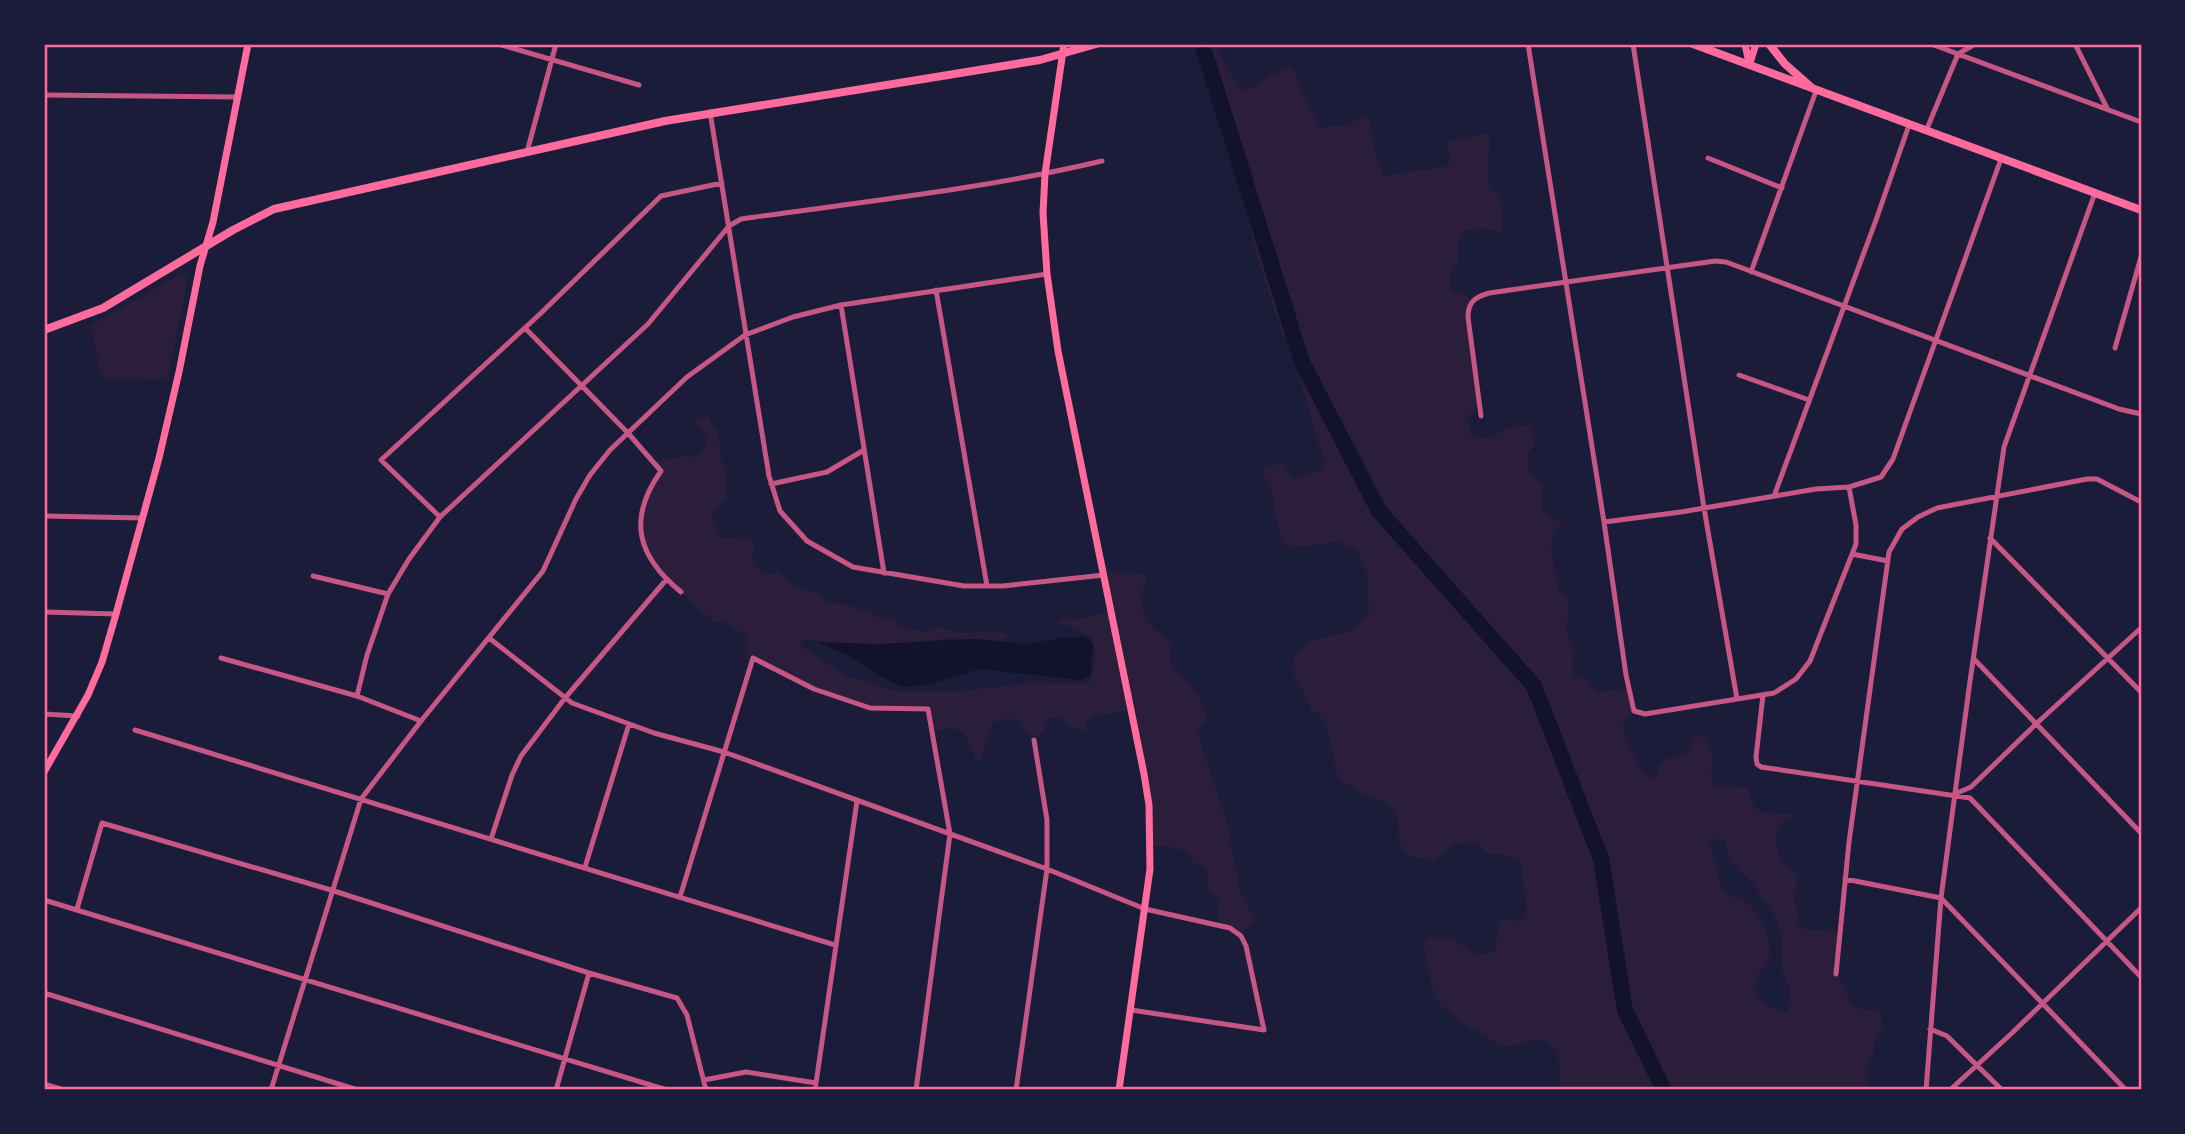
<svg xmlns="http://www.w3.org/2000/svg" width="2185" height="1134" viewBox="0 0 2185 1134" font-family="'Fira Sans Condensed',sans-serif">
<rect width="100%" height="100%" fill="#1b1b3a"/>
<path fill="#2a1e3b" fill-rule="evenodd" d="M1192 44H1214L1240 90 1252 87 1286 67 1293 69 1319 127 1345 126 1366 115 1369 117 1374 147 1383 176 1448 166 1450 158 1446 141 1490 133 1488 178 1492 190 1500 194 1503 233 1485 228 1463 231 1459 237V260L1450 274 1451 291 1460 292 1472 300 1469 307 1480 404 1467 418 1471 435 1478 439 1495 436 1503 429 1532 425 1534 446 1528 454 1529 471 1543 485C1541 506 1538 518 1564 521 1547 536 1550 555 1556 574 1559 585 1555 592 1568 598L1567 634 1573 647 1572 670 1574 676 1589 681 1595 690 1601 692 1628 688 1634 710 1623 723C1624 736 1637 765 1646 776L1657 778 1659 766 1667 758C1687 756 1691 754 1693 734L1705 739 1713 751 1711 778 1715 786 1748 788 1751 802 1761 812 1794 815 1793 818 1784 821C1768 839 1778 861 1797 873L1795 900 1799 925 1807 930 1839 931 1836 974C1858 998 1834 1009 1879 1011L1884 1030 1876 1034 1874 1053C1864 1062 1868 1075 1869 1087L1872 1090H1559C1560 1068 1564 1052 1543 1039L1504 1047C1487 1037 1446 1016 1437 1000 1432 990 1424 953 1424 942 1445 928 1458 944 1478 955L1495 951 1499 924 1503 920 1511 919 1521 922 1527 911 1521 862 1503 855 1487 853 1478 843 1456 844 1434 860 1408 856C1392 838 1404 824 1393 809 1385 799 1374 799 1363 794 1355 790 1347 784 1339 779 1331 760 1333 716 1310 710V704L1292 671 1294 655 1310 641 1352 631 1369 614 1367 571 1357 550 1338 542 1290 548C1268 528 1282 493 1261 473L1263 468 1284 463 1293 479 1322 470 1324 462 1289 342 1283 335 1255 251 1244 189 1225 125ZM1708 839 1725 840 1729 861 1753 884 1776 918 1781 933 1782 971 1791 991 1787 1012C1771 1012 1749 995 1757 977 1760 970 1767 966 1769 958 1771 951 1769 939 1766 932 1761 919 1753 903 1740 899 1733 896 1730 899 1725 892 1715 878 1719 854 1707 843Z
M180 274 186 275 188 279 167 380 102 379 90 326Z
M709 417 712 427 718 431 721 460 727 469 726 498 711 518 722 538C733 536 740 541 751 539L756 545 752 558 761 572 772 574 779 571C788 584 806 590 820 594 826 607 834 602 845 604 853 606 858 610 868 610 876 618 881 620 893 619L897 624 912 630 928 631 937 627 964 633 991 631 1014 636 1004 637 1003 640 952 638 861 648 798 639 805 649 846 676 900 692H951L1029 683 1085 684 1091 682 1095 659 1093 639 1065 624 1053 625 1065 618 1076 620 1111 611 1103 566 1123 575 1147 574C1147 583 1142 589 1141 596 1139 616 1156 634 1172 643L1170 664 1175 672C1189 677 1206 704 1207 720L1199 729 1200 741 1227 822 1240 890 1255 922 1239 933 1219 923V901L1207 886 1208 872 1205 867 1194 863C1185 845 1170 847 1152 846L1149 803 1131 710 1092 717 1086 724V732L1069 727C1063 716 1056 717 1045 719L1044 730 1034 739 1021 725 1019 719C1001 720 991 716 988 737 987 744 983 751 982 760H976C965 733 964 724 933 731L928 710 867 706 813 688 751 658 748 654 746 636 727 623 714 622 666 579 643 543 642 508 660 471 655 461 678 458 682 455 693 457 703 451 708 439 700 427 692 421Z"/>
<path fill="#12122b" d="M1067 637H1087L1093 646 1090 676 1081 680 979 669 926 685 903 687 884 678 846 654 817 642 878 644 973 639 1025 644Z"/>
<g fill="none" stroke-linecap="round" stroke-linejoin="round">
<path stroke="#12122b" stroke-width="16" d="M1202 44 1302 362 1379 511 1534 686 1601 859 1625 1010 1664 1090"/>
<path stroke="#c65784" stroke-width="5" d="M498 44 639 85
M1528 44 1604 522 1626 675 1634 711 1645 714 1774 693 1796 679 1810 661 1856 544V525L1849 487
M1633 44 1704 508 1737 699
M1931 44 2141 122
M2075 44 2108 110
M44 95 238 97
M710 112 769 476 780 511 807 541 853 567 964 586H1003L1104 575
M1926 131 1958 54 1975 44
M527 152 556 44
M1708 158 1782 188
M1751 272 1816 91
M936 290 987 586
M841 305 884 573
M525 328 627 432 661 471C627 519 637 556 681 592
M2115 348 2141 257
M1739 375 1809 400
M1481 416 1468 317C1468 301 1476 297 1489 293L1715 261 1726 262 2119 409 2141 414
M771 484 827 472 864 450
M1774 496 1876 220 1909 125
M44 516 143 518
M440 517 381 460 540 314 661 196 722 183
M1604 522 1681 512 1816 489 1849 487 1881 477 1893 459 2001 159
M1990 538 2141 692
M1852 554 1888 561
M313 576 388 594
M44 612 116 614
M489 638 572 703 654 733 724 752 1047 869 1145 909 1230 928 1241 936 1246 946 1264 1030 1131 1010
M221 658 357 696 421 721
M1974 659 2141 833
M1763 695 1756 757 1757 764 1761 767 1970 798 2141 977
M357 696 367 655 388 594 409 559 440 517 648 324 729 226 741 219C861 202 984 189 1102 161
M44 714 78 716
M135 730 835 945
M1957 793 1971 787 2037 723 2141 628
M491 839 512 775 521 756 565 698 666 580
M585 867 629 724
M1845 879 1941 898 2126 1090
M680 897 753 658 814 689 870 708 928 709 950 834 916 1090
M44 900 667 1090
M77 909 102 823 331 890 589 973 677 998 687 1015 706 1090
M1836 974 1849 842 1889 552 1902 529 1918 517 1937 508 2087 479H2097L2141 502
M44 993 358 1090
M1930 1029 1947 1036 2002 1090
M704 1080 746 1072 816 1083
M44 1084 64 1090
M271 1090 361 799 421 721 543 571 576 499 590 475 610 450 687 377 745 335 793 317 841 305 1047 274
M556 1090 589 973
M815 1090 857 801
M1016 1090 1047 869V820L1034 740
M1926 1090 1941 898 1970 681 2004 447 2095 193
M1950 1090 2012 1033 2141 908"/>
<path stroke="#ff6b9d" stroke-width="7" d="M1064 44 1045 174 1043 213 1047 274 1058 351 1144 774 1149 805 1150 869 1119 1090
M1745 44 1749 63
M1750 63 1756 44
M44 772 88 695 102 662 116 614 159 458 179 372 200 266 213 222 248 44"/>
<path stroke="#ff6b9d" stroke-width="8" d="M1693 44 2141 210
M1769 44 1785 64 1811 87
M44 330 103 308 233 230 274 209 665 121 1040 60 1096 44"/>
</g>
<rect width="2185" height="1134" fill="none" stroke="#1b1b3a" stroke-width="91"/>
<rect x="46" y="46" width="2094" height="1042" fill="none" stroke="#ff6b9d" stroke-width="2.5"/>
</svg>
